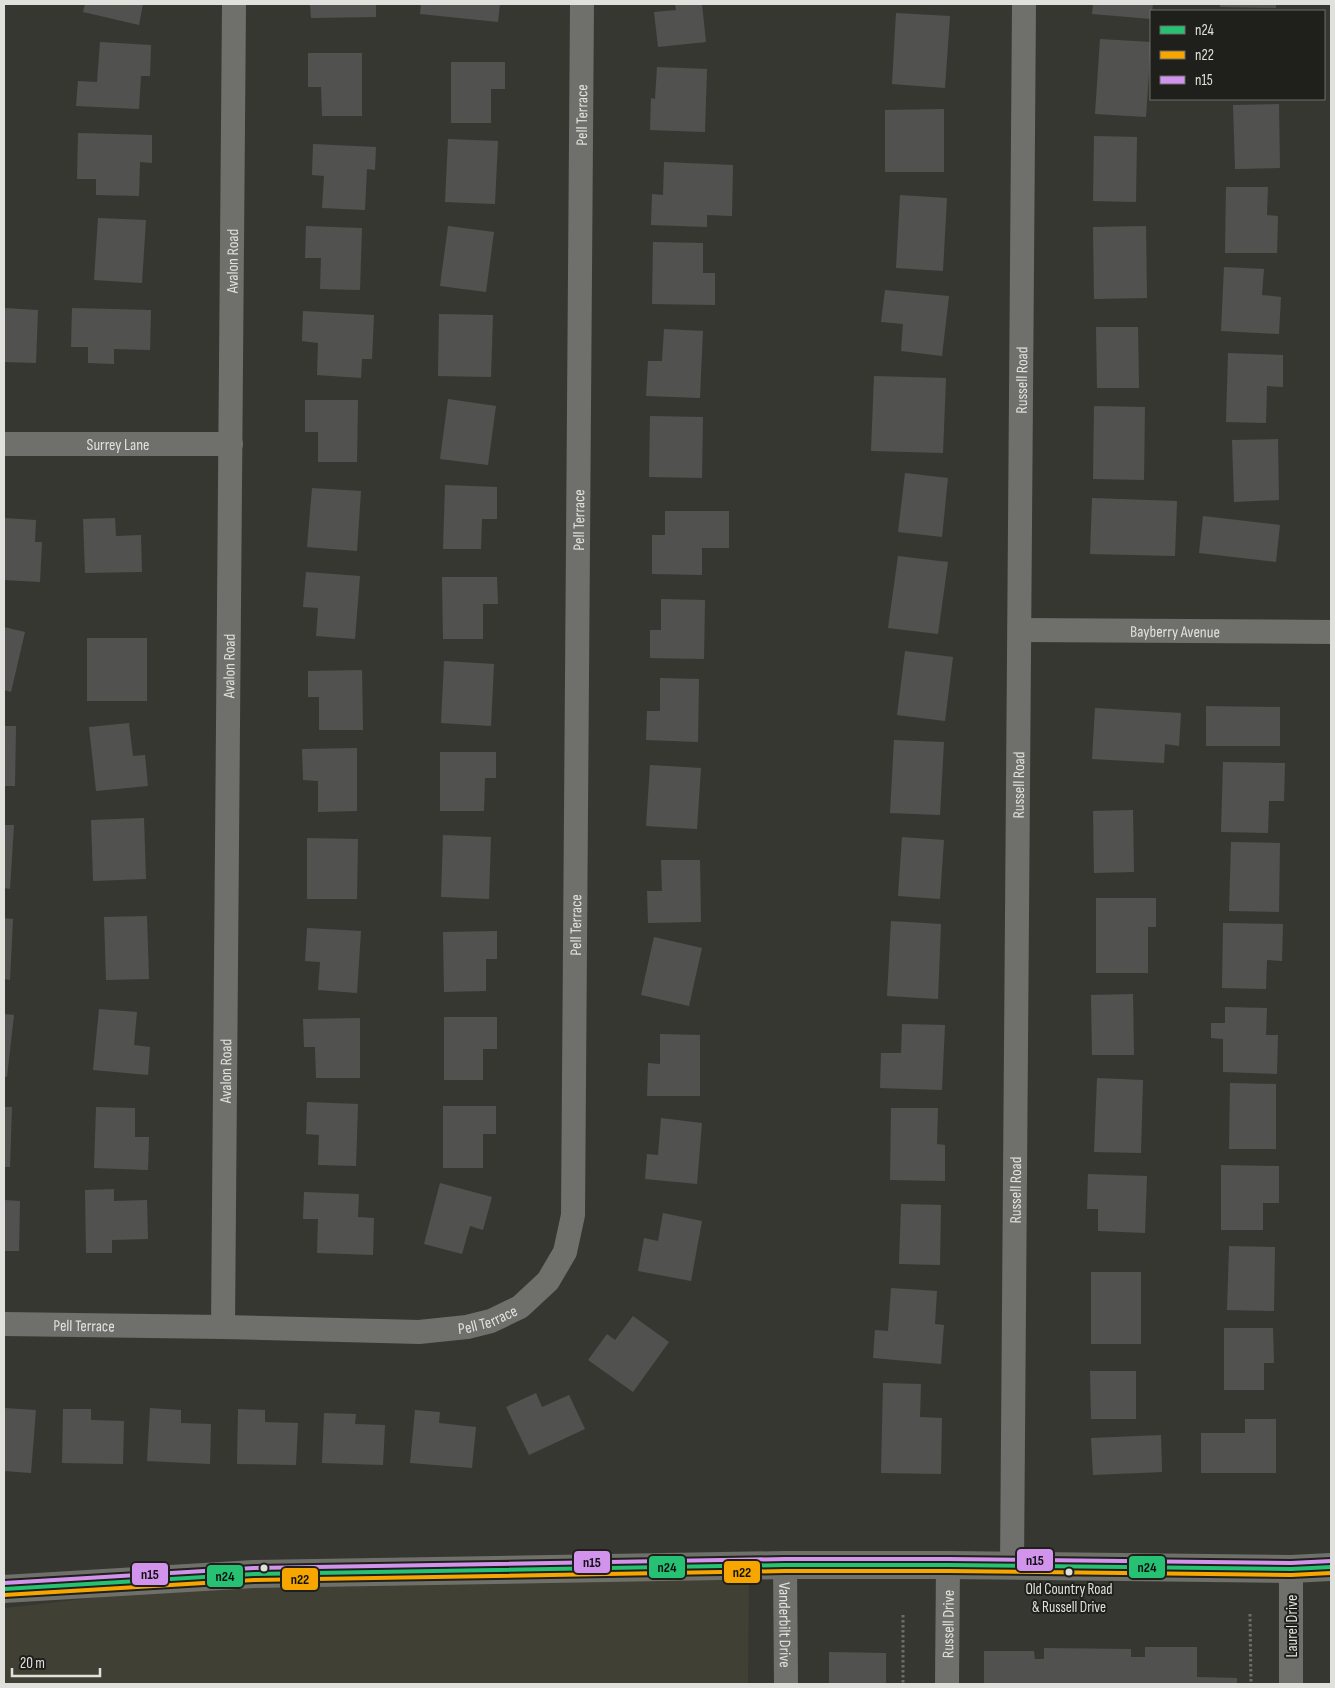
<svg xmlns="http://www.w3.org/2000/svg" width="1335" height="1688" viewBox="0 0 1335 1688" font-family="'Sofia Sans Condensed',sans-serif">
<rect width="100%" height="100%" fill="#373732"/>
<path fill="#404034" d="M749 1566 748 1684H4V1608L110 1596 232 1575Z"/>
<path fill="#515250" d="M85 4H143L139 25 83 12Z
M310 4H376V17L311 18Z
M421 4H500L498 22 420 14Z
M675 4H702L706 42 658 47 654 12 676 10Z
M1093 4H1153L1151 19 1092 14Z
M1220 4H1276V8L1220 7Z
M896 13 950 16 945 88 892 84Z
M1100 39 1151 42 1146 117 1095 114Z
M100 42 151 45 150 76H141L139 109 76 106 78 81 97 82Z
M308 53H362V116H322L321 87H308Z
M451 62H505V89H491V123H451Z
M657 67 707 69 705 132 650 130 651 98 655 99Z
M1279 104 1280 168 1235 169 1233 105Z
M944 109V172H885V110Z
M78 133 152 135V163L140 162 139 196 96 195V179H77Z
M1094 136 1137 137 1136 202 1093 201Z
M448 139 498 141 495 204 445 202Z
M313 144 376 147 375 170 367 169 365 210 322 208 324 176 312 175Z
M664 162 733 165 732 216 707 215V227L651 225 652 194 663 195Z
M1226 187H1268L1267 215 1278 216 1277 253H1225Z
M900 195 947 198 943 271 896 268Z
M98 218 146 220 142 283 94 280Z
M306 226 362 228 360 290 320 289 321 258H305Z
M448 226 494 232 486 292 440 286Z
M1146 226 1147 298 1094 299 1093 227Z
M653 242 703 243V273H715V305L652 304Z
M1224 267 1264 269 1262 295 1281 297 1279 334 1221 331Z
M885 290 949 296 942 356 901 351 903 324 881 322Z
M4 308 38 310 36 363 4 362Z
M72 308 151 310 150 350 114 349V364L88 363V347H71Z
M303 311 374 315 372 359H362L361 378 317 375 318 343 302 341Z
M439 314 493 315 491 377 438 376Z
M1096 327H1138L1139 388H1097Z
M664 329 703 331 700 398 646 396 648 361H662Z
M1228 353 1283 355V387L1267 386 1266 423 1226 422Z
M874 376 946 378 943 453 871 451Z
M448 399 496 406 488 465 440 459Z
M305 400H358L357 462H318V432H305Z
M1094 406 1145 407 1144 480 1093 479Z
M650 416 703 417 702 478 649 477Z
M1278 439 1279 500 1234 502 1232 440Z
M905 473 948 478 942 537 898 532Z
M445 485 497 487V519H482L481 549H443Z
M312 488 361 491 357 551 307 547Z
M1092 498 1177 501 1175 556 1090 554Z
M665 511H729V548H702V575L652 574V535H665Z
M1203 516 1280 525 1276 562 1199 553Z
M4 518 36 520 35 542H42L40 582 4 580Z
M115 518 116 536 141 535 142 572 85 573 83 519Z
M898 556 948 562 938 634 888 628Z
M306 572 360 576 355 639 316 636 318 608 303 607Z
M442 577H497L498 604H483V639H443Z
M661 599 705 600 704 659 650 658V630H661Z
M4 627 25 632 11 692 4 690Z
M87 638H147V701H87Z
M905 651 953 657 945 721 897 715Z
M444 661 494 664 491 726 441 723Z
M362 670 363 730H319V697H308V671Z
M660 678 699 679 698 742 646 740 647 711H660Z
M1206 706 1280 707V746H1206Z
M1095 708 1181 713 1179 746 1165 744 1164 763 1092 759Z
M129 723 133 756 145 755 148 786 96 791 89 727Z
M4 726H16L15 786H4Z
M894 740 944 742 940 815 890 813Z
M357 748V811L318 812V781L303 780 302 749Z
M440 752H496V778H485L484 811H440Z
M1223 762 1285 763 1284 801H1269L1268 833 1221 832Z
M650 765 701 768 697 829 646 826Z
M1133 810 1134 872 1094 873 1093 811Z
M144 818 146 879 93 881 91 820Z
M4 825H14L10 889 4 888Z
M443 835 491 837 489 899 441 897Z
M902 837 944 840 940 899 898 896Z
M307 838 358 839 357 899H307Z
M1231 842 1280 843 1279 912 1229 911Z
M661 860H700L701 922 648 923 647 891H662Z
M1096 898H1156V927H1148V973H1096Z
M147 916 149 979 106 980 104 917Z
M4 918 13 919 10 980 4 979Z
M891 921 941 924 938 999 887 996Z
M1223 923 1283 924 1282 961 1267 960 1266 989 1222 988Z
M307 928 361 931 357 993 318 990 320 962 305 961Z
M497 931V959H486V991L444 992 443 932Z
M654 937 702 948 689 1006 641 995Z
M1133 994 1134 1055H1092L1091 995Z
M1225 1007 1267 1008 1266 1035H1278L1277 1074 1223 1072V1039L1211 1038V1023H1225Z
M99 1009 137 1012 134 1045 150 1047 148 1075 93 1070Z
M4 1014 14 1015 7 1077 4 1076Z
M444 1017H497V1049H483V1080H444Z
M360 1018V1078H316L315 1047H304L303 1019Z
M902 1024 945 1025 942 1090 880 1088 881 1053H901Z
M660 1034 700 1035V1096H647L648 1063 660 1064Z
M1097 1078 1143 1080 1141 1153 1094 1152Z
M1230 1083 1276 1084V1149H1229Z
M307 1102 358 1104 356 1166 318 1165 319 1135 306 1134Z
M443 1106H496V1134H483V1168H443Z
M4 1107H12L10 1167H4Z
M96 1107 135 1108V1137H149L148 1170 94 1168Z
M891 1108H938L937 1144 945 1145V1181L890 1180Z
M661 1118 702 1123 697 1184 645 1179 647 1154 658 1155Z
M1221 1165 1279 1166V1203H1263V1230H1221Z
M1088 1174 1147 1176 1145 1233 1098 1231V1209H1087Z
M440 1183 492 1197 483 1230 470 1226 462 1254 424 1244Z
M114 1189V1201L147 1200 148 1239 112 1240V1253H86L85 1190Z
M304 1192 359 1194 358 1217 374 1218 373 1255 317 1253 318 1219H303Z
M4 1200 20 1201 19 1251H4Z
M901 1204 941 1205 940 1265 899 1264Z
M663 1213 702 1221 691 1281 638 1271 644 1238 658 1241Z
M1229 1246 1275 1247 1274 1311 1227 1310Z
M1091 1272H1141V1344H1091Z
M891 1288 937 1291 935 1324 944 1325 941 1364 873 1358 875 1330 888 1331Z
M633 1316 669 1342 633 1392 588 1360 607 1334 615 1340Z
M1224 1328H1273L1274 1363H1264V1390H1224Z
M1090 1371H1136V1419H1091Z
M883 1383 921 1384 920 1417 942 1418 941 1474 881 1473Z
M536 1393 542 1407 569 1395 585 1429 529 1455 506 1407Z
M4 1408 36 1410 31 1473 4 1471Z
M150 1408 181 1410V1423L211 1424 210 1464 147 1461Z
M63 1409H91V1420L124 1421 123 1464 62 1463Z
M238 1409 265 1410V1422L298 1423 296 1465 237 1464Z
M415 1410 440 1412 439 1423 476 1427 472 1468 410 1463Z
M324 1413 356 1414 355 1424 385 1425 383 1465 322 1463Z
M1245 1419H1276V1473H1201V1433H1245Z
M1161 1435 1162 1472 1093 1475 1091 1438Z
M1145 1647H1197V1677L1237 1678V1684H984V1651H1034L1035 1659H1044V1648L1131 1649V1657H1145Z
M829 1652 886 1653V1684H829Z"/>
<g fill="none" stroke-linecap="round" stroke-linejoin="round">
<path stroke="#6d6d6a" stroke-width="3" stroke-dasharray="2.5 2.5" stroke-linecap="butt" d="M1250 1614 1251 1684
M903 1615V1684"/>
<g stroke="#6f6f6b" stroke-width="24">
<path id="s1" d="M4 444H231"/>
<path id="s2" d="M1020 630 1331 632"/>
<path id="s3" d="M4 1324 223 1327 419 1332 467 1327 491 1321 520 1307 548 1281 565 1252 573 1215 582 4"/>
<path id="s4" d="M223 1327 234 4"/>
<path id="s5" d="M785 1565 786 1684"/>
<path id="s6" d="M1012 1566 1024 4"/>
<path d="M1291 1569V1684"/>
<path id="s7" d="M947 1684 948 1565"/>
</g>
<path stroke="#6f7069" stroke-width="28" d="M4 1589 254 1574 785 1565H948L1291 1569 1331 1567"/>
<g stroke="#1f1f1c" stroke-width="8">
<path id="bus-1" d="M4 1589 254 1574 785 1565H948L1291 1569 1331 1567"/>
</g>
<g stroke="#1f1f1c" stroke-width="8">
<path id="bus-2" d="M4 1595 254 1580 785 1571H948L1291 1575 1331 1573"/>
</g>
<g stroke="#1f1f1c" stroke-width="8">
<path id="bus-3" d="M4 1583 254 1568 785 1559H948L1291 1563 1331 1561"/>
</g>
<use href="#bus-1" stroke="#26c172" stroke-width="4"/>
<use href="#bus-2" stroke="#f7a600" stroke-width="4"/>
<use href="#bus-3" stroke="#d193ec" stroke-width="4"/>
</g>
<g fill="#e0e0dc" stroke="#1f1f1c" stroke-width="2">
<circle cx="264" cy="1568" r="4.5"/>
<circle cx="1069" cy="1572" r="4.5"/>
</g>
<g text-anchor="middle" stroke-width="4" stroke-linejoin="round" paint-order="stroke">
<g font-size="15" fill="#e0e0dc" stroke="#1f1f1c">
<text x="1069" y="1594">Old Country Road<tspan x="1069" dy="18">&amp; Russell Drive</tspan></text>
</g>
<g font-size="16" fill="#e0e0dc" stroke="#1f1f1c">
<text dy="6" stroke="none"><textPath href="#s3" startOffset="1730">Pell Terrace</textPath></text>
<text dy="6" stroke="none"><textPath href="#s4" startOffset="1066">Avalon Road</textPath></text>
<text dy="6" stroke="none"><textPath href="#s6" startOffset="1186">Russell Road</textPath></text>
<text dy="6" stroke="none"><textPath href="#s1" startOffset="114">Surrey Lane</textPath></text>
<text dy="6" stroke="none"><textPath href="#s3" startOffset="1325">Pell Terrace</textPath></text>
<text dy="6" stroke="none"><textPath href="#s2" startOffset="155">Bayberry Avenue</textPath></text>
<text dy="6" stroke="none"><textPath href="#s4" startOffset="661">Avalon Road</textPath></text>
<text dy="6" stroke="none"><textPath href="#s6" startOffset="781">Russell Road</textPath></text>
<text dy="6" stroke="none"><textPath href="#s3" startOffset="920">Pell Terrace</textPath></text>
<text dy="6" stroke="none"><textPath href="#s4" startOffset="256">Avalon Road</textPath></text>
<text dy="6" stroke="none"><textPath href="#s6" startOffset="376">Russell Road</textPath></text>
<text dy="6" stroke="none"><textPath href="#s3" startOffset="485">Pell Terrace</textPath></text>
<text dy="6" stroke="none"><textPath href="#s3" startOffset="80">Pell Terrace</textPath></text>
<text dy="6" stroke="none"><textPath href="#s5" startOffset="60">Vanderbilt Drive</textPath></text>
<text dy="6" stroke="none"><textPath href="#s7" startOffset="60">Russell Drive</textPath></text>
<text transform="translate(1291 1626) rotate(-90)" y="6">Laurel Drive</text>
</g>
</g>
<g stroke="#1f1f1c" stroke-width="2">
<rect x="1016" y="1548" width="38" height="24" rx="5" fill="#d193ec"/>
<rect x="573" y="1550" width="38" height="24" rx="5" fill="#d193ec"/>
<rect x="648" y="1555" width="38" height="24" rx="5" fill="#26c172"/>
<rect x="1128" y="1555" width="38" height="24" rx="5" fill="#26c172"/>
<rect x="723" y="1560" width="38" height="24" rx="5" fill="#f7a600"/>
<rect x="131" y="1562" width="38" height="24" rx="5" fill="#d193ec"/>
<rect x="206" y="1564" width="38" height="24" rx="5" fill="#26c172"/>
<rect x="281" y="1567" width="38" height="24" rx="5" fill="#f7a600"/>
</g>
<g font-size="14" text-anchor="middle" font-weight="bold" fill="#111">
<text x="1035" y="1565">n15</text>
<text x="592" y="1567">n15</text>
<text x="667" y="1572">n24</text>
<text x="1147" y="1572">n24</text>
<text x="742" y="1577">n22</text>
<text x="150" y="1579">n15</text>
<text x="225" y="1581">n24</text>
<text x="300" y="1584">n22</text>
</g>
<rect width="1335" height="1688" fill="none" stroke="#e0e0dc" stroke-width="10"/>
<rect x="1150" y="10" width="175" height="90" fill="#1f1f1c" stroke="#6c6c69"/>
<rect x="1160" y="26" width="25" height="8" fill="#26c172" stroke="#6c6c69"/>
<text x="1195" y="35" font-size="15" fill="#e0e0dc">n24</text>
<rect x="1160" y="51" width="25" height="8" fill="#f7a600" stroke="#6c6c69"/>
<text x="1195" y="60" font-size="15" fill="#e0e0dc">n22</text>
<rect x="1160" y="76" width="25" height="8" fill="#d193ec" stroke="#6c6c69"/>
<text x="1195" y="85" font-size="15" fill="#e0e0dc">n15</text>
<path d="M12 1668v8h88v-8" fill="none" stroke="#e0e0dc" stroke-width="2.5"/>
<text x="20" y="1668" font-size="15" fill="#e0e0dc" stroke="#1f1f1c" stroke-width="4" paint-order="stroke">20 m</text>
</svg>
